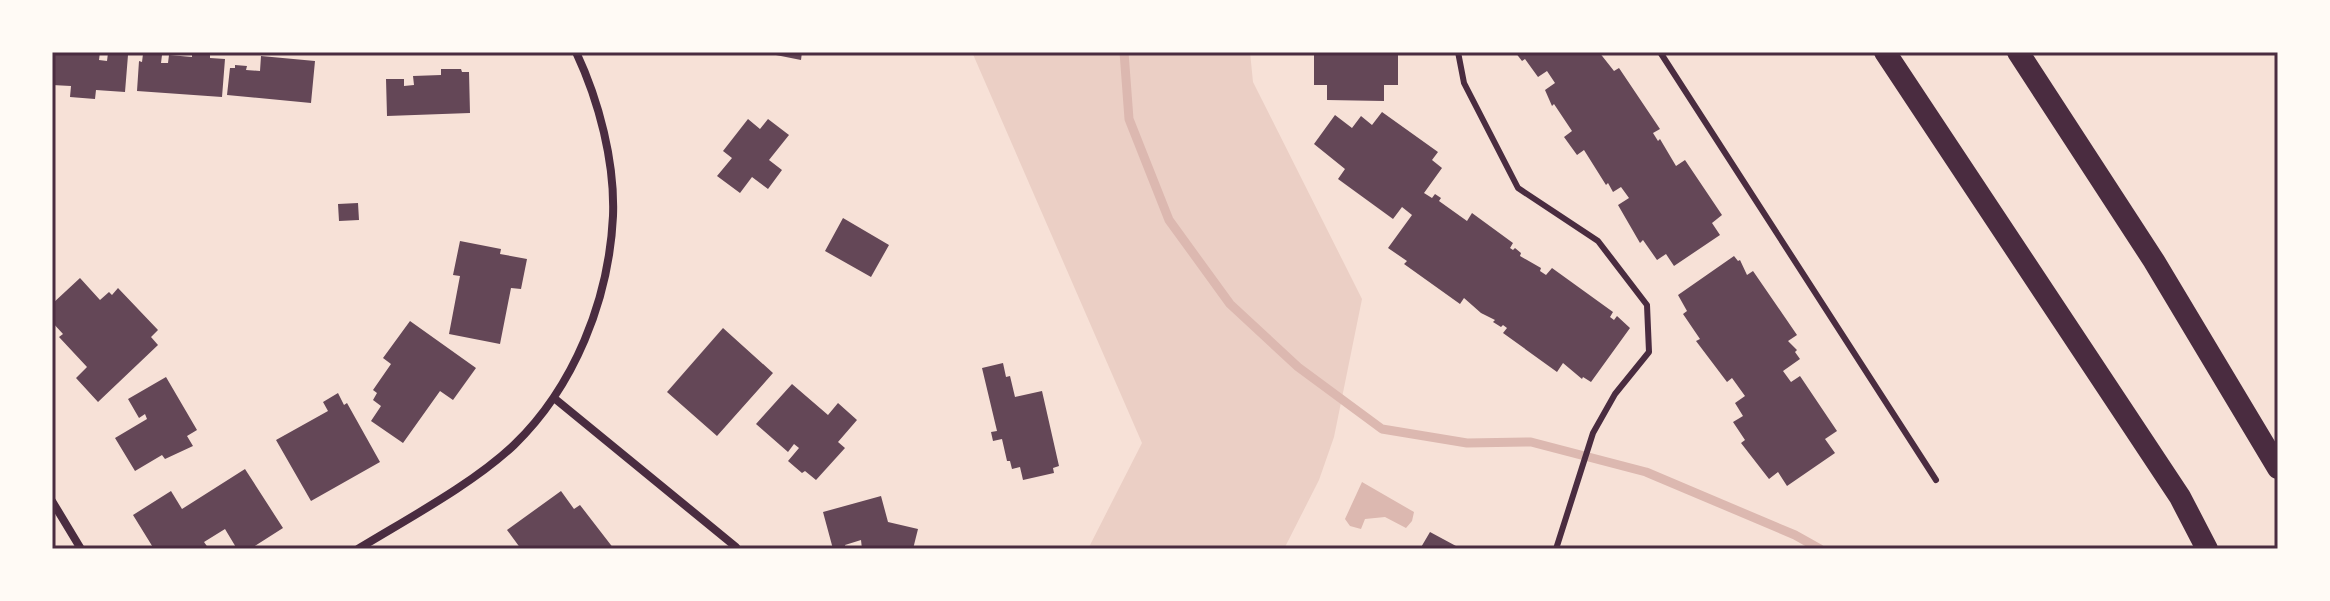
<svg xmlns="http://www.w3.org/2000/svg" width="2330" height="601" viewBox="0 0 2330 601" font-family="'Fira Sans Condensed',sans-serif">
<rect width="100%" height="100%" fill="#f7e1d7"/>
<path fill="#ebcfc5" d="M972 52H1250L1253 82 1362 299 1334 437 1319 480 1284 549H1088L1142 443Z"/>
<path fill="#dcb8b0" d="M1362 482 1414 512 1412 521 1406 528 1385 517 1365 519 1361 529 1350 526 1345 519Z"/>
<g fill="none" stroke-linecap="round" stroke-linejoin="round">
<path stroke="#dcb8b0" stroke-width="9" d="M1124 52 1129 119 1169 220 1230 304 1298 367 1382 429 1467 443 1531 442 1646 472 1795 535 1820 549"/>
</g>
<path fill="#644757" d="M52 52H100L99 60 107 61 108 53 128 55 125 92 96 90 95 99 70 97 71 86 52 85Z
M192 52 210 53V58L225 59 222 97 137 91 139 61 142 62 143 54 162 55 161 63H168L169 55 192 57Z
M761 52H802L801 60Z
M1314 52H1398V85H1384V101L1327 100V85H1314Z
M1515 52H1599L1614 71 1619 68 1660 129 1653 133 1658 141 1660 139 1676 166 1685 160 1722 215 1712 223 1720 235 1674 266 1666 254 1657 260 1643 240 1640 243 1618 205 1629 198 1621 187 1613 192 1608 183 1606 185 1584 150 1577 155 1564 137 1572 131 1554 104 1552 106 1545 90 1555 83 1547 71 1538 77 1525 59 1522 61Z
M261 56 315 61 311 103 227 95 230 68H235V65L247 66 246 70 260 71Z
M441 69H461L462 72H469L470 113 387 116 386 79H404V86L414 85 413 76 441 75Z
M1382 112 1438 152 1432 160 1442 168 1424 193 1432 198 1435 194 1441 198 1439 201 1467 221 1472 213 1513 243 1510 248 1513 250 1515 248 1521 253 1520 256 1541 268 1540 271 1546 275 1552 268 1613 312 1610 317 1614 320 1617 316 1630 328 1591 382 1583 377 1582 379 1563 363 1557 372 1503 333 1507 328 1503 325 1501 327 1493 322 1495 320 1481 313 1464 298 1460 304 1404 264 1407 261 1388 248 1412 215 1402 207 1393 219 1338 179 1345 169 1314 144 1335 115 1352 128 1361 116 1372 125Z
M748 119 760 129 768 119 789 135 769 160 782 170 768 189 752 177 740 193 717 176 732 158 723 151Z
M358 203 359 220 339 221 338 204Z
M843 218 889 245 871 277 825 251Z
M460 241 501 249 500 254 527 259 521 289 511 288 500 344 449 334 460 276 453 275Z
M1734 256 1738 261 1740 260 1747 275 1753 271 1797 335 1788 341 1797 350 1795 352 1800 359 1783 371 1791 382 1800 376 1837 431 1825 439 1835 453 1787 486 1778 472 1769 479 1741 443 1745 440 1733 422 1743 416 1735 403 1745 396 1732 378 1727 382 1696 341 1700 339 1683 314 1687 311 1678 295Z
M80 278 100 300 109 292 112 295 118 288 158 330 151 337 158 345 98 402 76 378 87 367 59 337 63 334 52 322V304Z
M410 321 476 368 453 400 440 391 403 443 371 421 381 406 373 400 377 393 373 390 391 364 383 358Z
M723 328 773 373 717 436 667 392Z
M1003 363 1006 377 1010 376 1015 397 1042 391 1059 466 1053 468 1054 473 1023 480 1020 467 1012 469 1010 461H1007L1002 439 993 441 991 432 997 431 982 368Z
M166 377 197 430 187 436 193 446 165 459 162 455 135 471 115 438 147 419 145 414 139 418 128 399Z
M792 384 828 415 838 403 857 420 838 442 845 448 816 480 805 471 802 473 788 461 799 448 794 444 788 452 756 424Z
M338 393 344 405 347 403 380 462 311 501 276 440 328 411 323 402Z
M245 469 283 528 250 549H237L225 529 204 542 209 549H154L133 515 171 491 182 509Z
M561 491 574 509 580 505 614 549H521L507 530Z
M881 496 888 522 918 529 913 549H862L861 540 845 545 846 549H833L823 512Z
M1430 532 1456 546 1455 549H1420Z"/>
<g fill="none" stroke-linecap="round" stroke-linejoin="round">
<path stroke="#4a2c40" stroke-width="6" d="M1458 52 1464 83 1518 188 1598 241 1647 305 1649 352 1615 394 1593 433 1556 549
M1660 52 1936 480"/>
<path stroke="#4a2c40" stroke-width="8" d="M554 398 736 547
M52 501 81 549
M358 549C407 519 473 484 514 445 574 387 609 300 613 216 615 162 599 101 576 52"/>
<path stroke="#4a2c40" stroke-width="22" d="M1885 52 2180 497 2207 549
M2018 52 2154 261 2278 468"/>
</g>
<rect width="2330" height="601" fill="none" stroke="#fffaf5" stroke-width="108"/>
<rect x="54" y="54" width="2222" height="493" fill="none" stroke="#4a2c40" stroke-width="3"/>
</svg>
